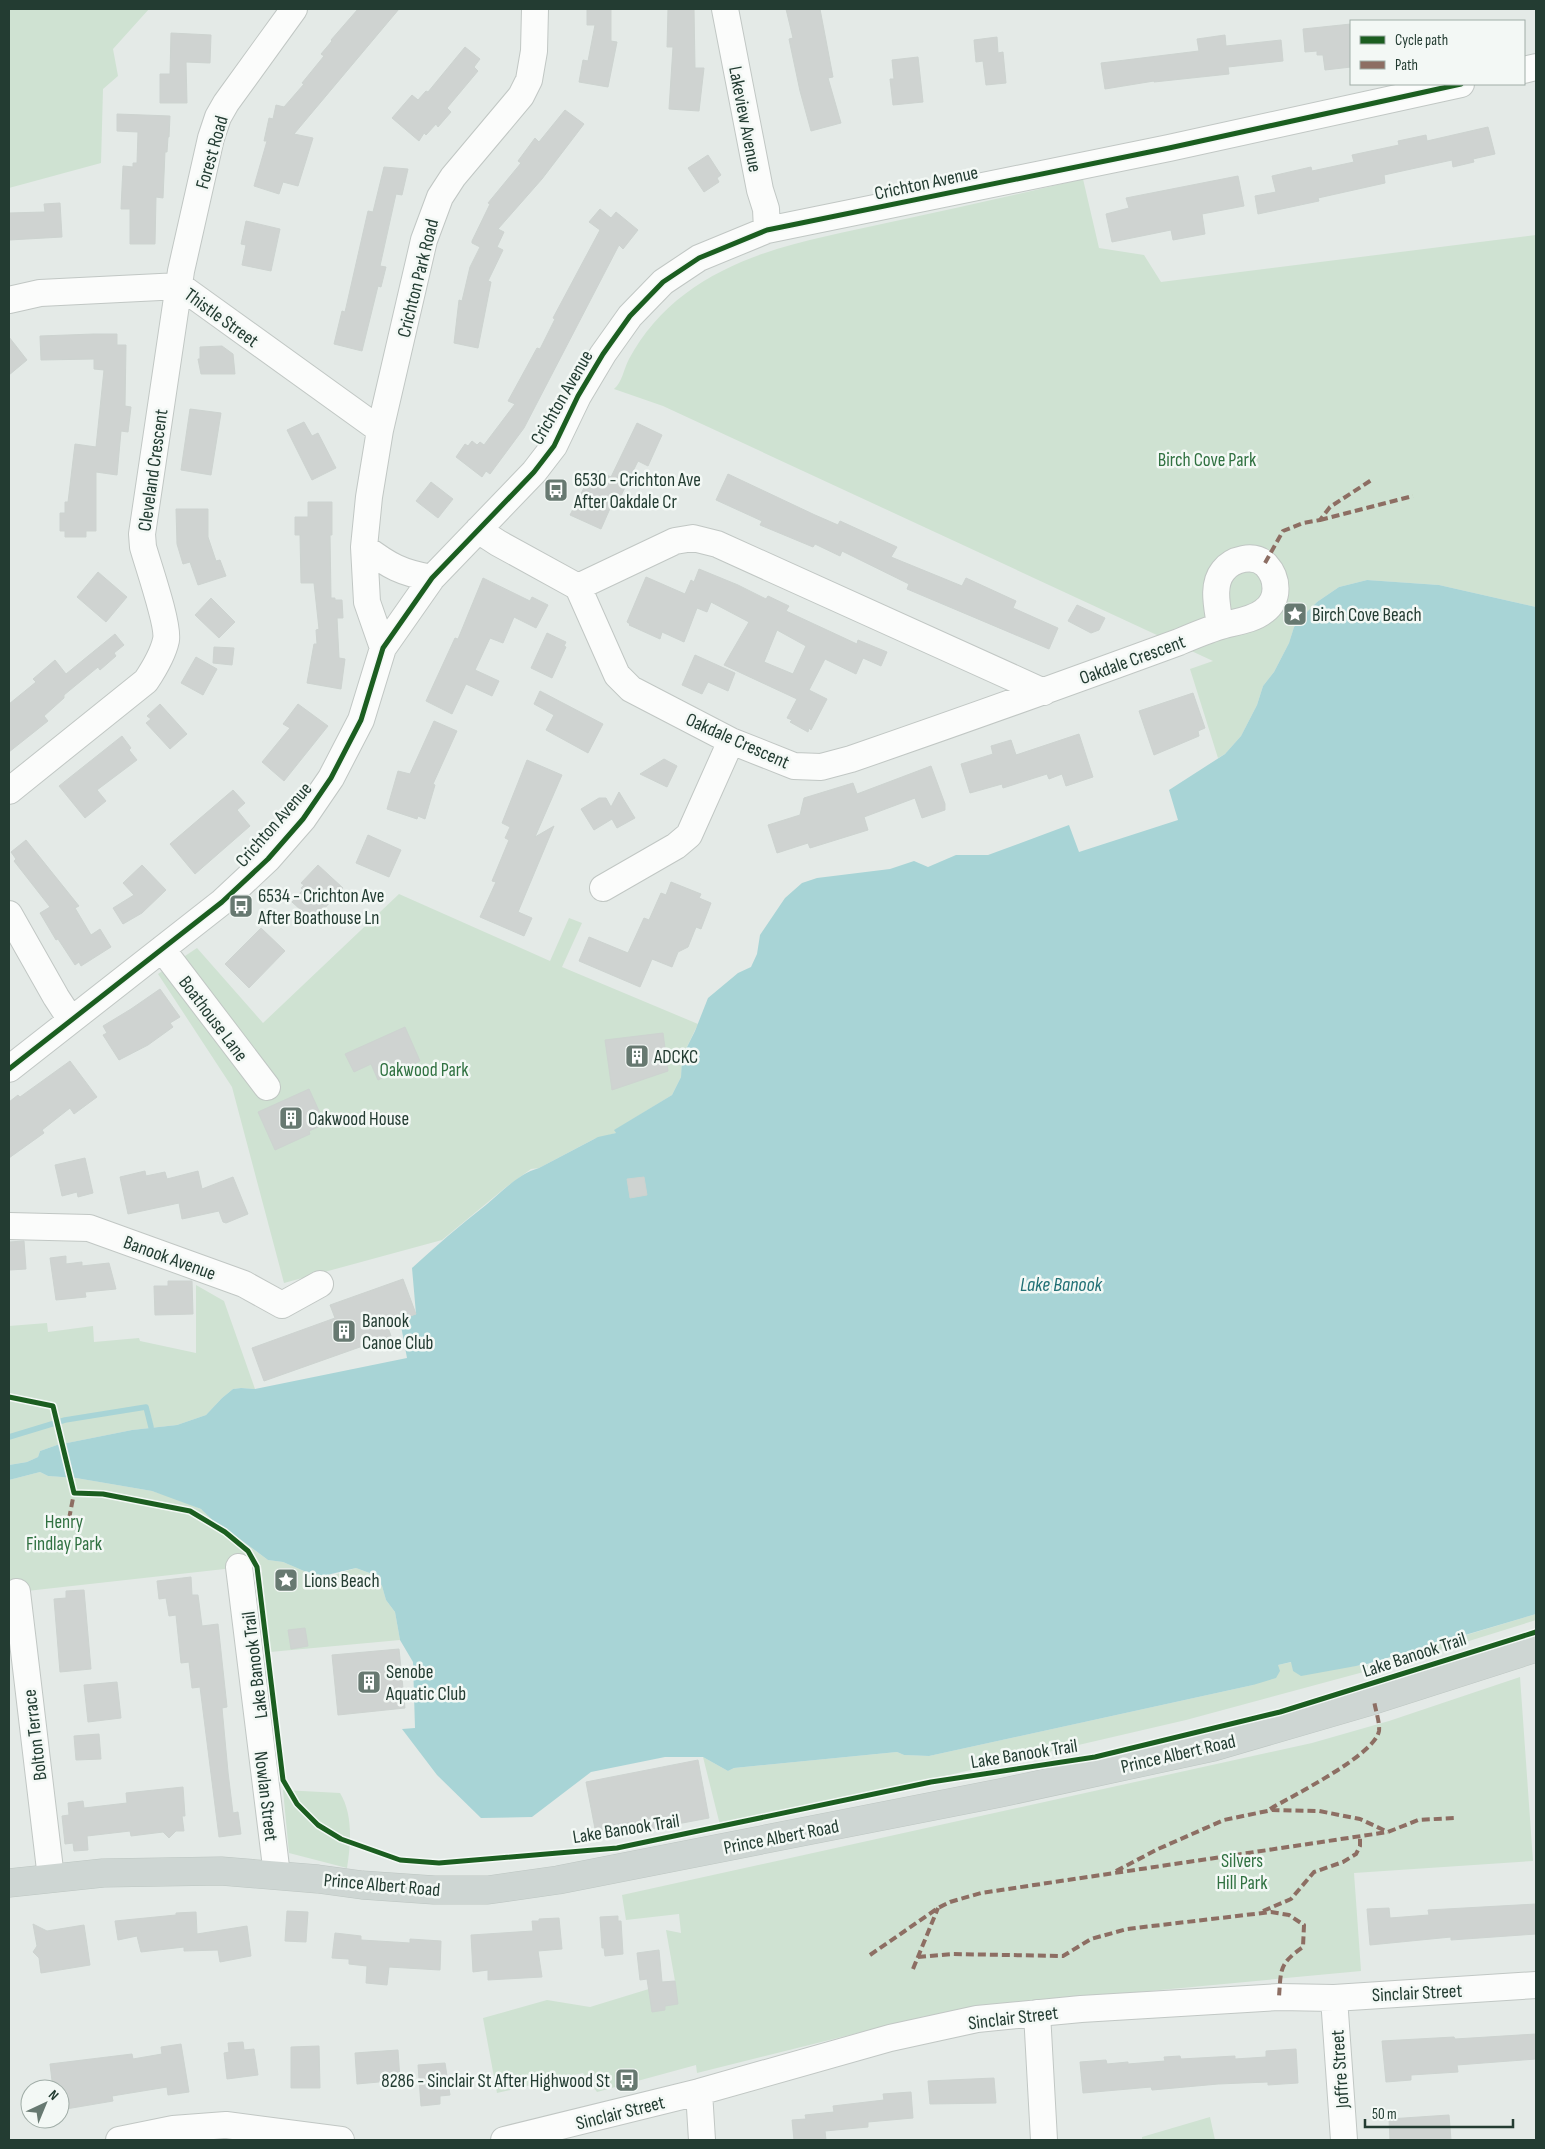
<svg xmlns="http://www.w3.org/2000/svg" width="1545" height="2149" viewBox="0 0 1545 2149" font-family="'Sofia Sans Condensed',sans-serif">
<rect width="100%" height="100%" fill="#e4eae7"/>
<path fill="#cfe2d2" d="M9 9H149L113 49 118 76 103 89 101 163 9 188Z
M1083 179 1099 248 1144 255 1161 282 1536 235V607L1439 585 1367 580 1339 587 1317 602 1294 627 1289 643 1274 672 1263 686 1257 705 1241 736 1225 754 1218 758 1190 669 1213 661 663 406 614 389C622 383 624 368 629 359 643 333 662 311 685 294 744 249 820 238 891 222 955 208 1019 194 1083 179Z
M399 894 550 961 569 918 582 923 562 967 698 1024 682 1057 681 1077 672 1095 615 1130 616 1133 594 1139 539 1168 531 1169 505 1188 442 1240 284 1283 232 1087 158 974 197 948 263 1023Z
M196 1285 224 1301 255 1389 241 1388 233 1389 222 1398 206 1415 177 1425 132 1430 57 1445 40 1451 38 1457 27 1462 9 1465V1326L47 1323 48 1332 93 1326 94 1342 139 1338 140 1341 196 1353Z
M40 1472 48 1476 76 1478 152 1491 183 1501 205 1511 226 1533 237 1537 268 1560 283 1562 304 1571 323 1576H331L356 1568 375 1575 382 1586 386 1600 395 1612 400 1640 270 1652 261 1565 9 1593V1480Z
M1536 1614V1620L1408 1660 1186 1720 781 1814 720 1825 703 1757 728 1771 734 1768 897 1752 904 1755 929 1756 1253 1685 1278 1665 1292 1662 1293 1671 1367 1665Z
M1520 1677 1533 1861 1354 1873 1361 1971 980 2007 922 2017 697 2073 696 2065 597 2092 583 2073 497 2093 483 2018 547 2000 590 2007 675 1981 666 1930 681 1933 679 1914 626 1920 622 1895 1312 1743 1389 1721Z
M283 1790 340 1793C353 1814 351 1844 347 1868L289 1853Z
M1210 2117 1215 2140H1142V2137Z"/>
<path fill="#a8d4d6" d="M1367 580 1439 585 1536 607V1614L1367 1664 1301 1676 1293 1671 1291 1662 1278 1665 1280 1671 1276 1678 1253 1685 929 1756 904 1755 897 1752 734 1768 728 1771 703 1757H665L591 1772 532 1817 481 1818 437 1775 402 1729 415 1728 413 1662 400 1640 395 1612 386 1600 382 1586 375 1575 356 1568 323 1576 304 1571 283 1562 268 1560 237 1537 226 1533 201 1509 152 1491 76 1478 48 1476 40 1472 9 1480V1465L27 1462 38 1457 40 1451 57 1445 132 1430 177 1425 206 1415 222 1398 233 1389 241 1388 255 1389 407 1358 399 1315 405 1318 416 1314 412 1268C436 1246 460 1225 486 1205 503 1191 518 1174 539 1168L598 1137 616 1133 614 1130 672 1095 681 1077 682 1057 695 1031 708 998 738 973 751 967 757 954 760 935 785 898 802 883 817 878 890 869 914 861 928 867 956 855H988L1069 825 1079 852 1178 820 1169 790 1225 754 1241 736 1257 705 1263 686 1274 672 1289 643 1294 627 1303 616 1317 602 1339 587Z"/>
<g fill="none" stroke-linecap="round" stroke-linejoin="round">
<path stroke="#a8d4d6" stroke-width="5.5" d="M9 1437 65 1420 146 1407 151 1427"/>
</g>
<path fill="#cfd3d1" stroke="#cdd3d0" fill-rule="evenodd" d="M358 9H399L294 134 313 138 298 186 283 182 279 194 254 186 267 141H264L269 118 273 119 276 105 284 107 304 84 302 83 324 56 321 54 332 41 331 40Z
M587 9H611V41L617 42 608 87 579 82 583 60 588 61 595 25H587Z
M668 9H694L695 68H704L699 111 669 109 673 47H667Z
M786 9H820L833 77 828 78 841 123 811 131 800 91 789 39 793 38Z
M1351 24V67L1325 70 1323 55H1317V51L1305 52 1303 29Z
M171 33 211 35 210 63 186 62 187 103H160V74H170Z
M1225 35 1226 46 1281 40 1283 61 1228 67 1229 74 1154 82V81L1105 89 1101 63 1199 51 1197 39Z
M997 37 998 53 1003 52 1006 83 986 85 983 61 976 62 974 40Z
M465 47 480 59 474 67 478 71 447 108 451 112 438 127 436 124 426 135 424 133 419 141 392 118 412 95 418 100 426 91 428 92Z
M918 57 923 102 893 105 890 79H894L892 60Z
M565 110 584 124 542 179 498 229 504 232 497 247 503 250 488 281 491 282 478 348 454 343 459 300 462 301 470 267 480 247 472 243V241L490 204 488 203 521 163 518 161 535 138 539 142Z
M117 114 170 116 169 137H168L167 152H165L163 198 156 197 155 244H130V209H121L123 166 133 167V163H137L138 132 117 131Z
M1488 127 1495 154 1473 159 1474 162 1453 167 1452 160 1384 175 1385 183 1318 198 1319 201 1258 214 1255 196 1276 192 1272 176 1311 167 1312 171 1354 162 1352 155 1399 145 1398 141 1426 135 1427 141Z
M708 155 721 175 717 178 719 182 704 192 688 168Z
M384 167 408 169 402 195 396 194 380 266 386 267 381 287 378 286 362 351 334 344 342 311 345 312 368 211 373 212Z
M1238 176 1244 206 1202 214 1205 234 1173 240 1171 230 1112 242 1106 214 1129 208 1126 198Z
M60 203 62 237 9 240V213L45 212 44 204Z
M600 209 611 218 616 212 638 230 623 249 619 245 524 428 490 474 486 471 482 477 456 457 465 444 468 446 472 441 477 445 480 442 484 445 515 404 508 401 537 348 540 349 555 319 553 318 600 230 589 222Z
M246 221 280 229 271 271 242 265 246 245 241 244Z
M94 334H117V345H126L125 406 131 407 128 432 121 431 117 475 96 472V531H86V537H65V531H60V513H65V502H68L75 444 96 447 104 370 94 369V359L41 360 40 336Z
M9 337 27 360 9 375Z
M222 346 233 354 235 374H201L198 359H200V347Z
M190 409 221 413 211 475 181 470Z
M304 422 312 436 318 433 336 468 312 480 287 430Z
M637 423 662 435 648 466 638 461 616 506 612 504 601 529 570 515 589 478 594 480 598 471 611 477Z
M728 474 815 515 838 525 840 521 897 547 891 557 962 586 966 578 1016 601 1013 608 1058 628 1049 649 907 589 909 584 842 551 840 556 815 544 813 547 760 525 762 521 716 500Z
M431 482 453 499 438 518 416 501Z
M308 502H332V535H330L331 598H335V600H342L343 618H337L339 658 345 659 341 689 307 683 314 644H317L316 630 319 629 314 583H301L300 535H295V517H308Z
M176 509H208V537L216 561 220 560 226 576 198 585 190 562 183 564 177 544Z
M699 569 738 585 766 599 768 596 789 606 786 611 857 644 858 640 887 652 881 666 863 658 856 674 825 659 809 690 827 699 811 730 809 728 808 732 790 722 792 720 787 718 797 699 724 665 749 622 711 602 707 612 697 608 684 642 662 632 660 639 629 625 630 624 627 622 646 577 685 594 691 580 694 582ZM777 630 806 646 793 674 764 662Z
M98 572 127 597 106 622 77 597Z
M483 578 530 601 532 597 548 605 536 628 514 617 503 643 490 638 475 670 499 681 492 696 466 684 452 714 426 701 455 638 458 639Z
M211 598 235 622 219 638 195 615Z
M1077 605 1105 618 1099 630 1091 633 1068 621Z
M547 633 566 642 564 646 566 647 552 678 531 668Z
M115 634 124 645 114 653 116 656 100 670 98 667 64 695V698L44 716 48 721 9 752V704L36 682 33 679 55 660 66 674Z
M214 647 234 648 232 665 213 663Z
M695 655 735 673 728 691 708 682 702 694 682 685Z
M196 657 217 669 203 695 181 683Z
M540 691 603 724 588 753 546 730 554 715 534 704Z
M1193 693 1205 728 1198 731 1199 736 1154 755 1139 711Z
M160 704 187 734 170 749 146 723 151 719 147 716Z
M298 704 328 726 284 781 262 762 290 728 283 724Z
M434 721 457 731 433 784 435 785 425 819 418 816 417 819 387 809 398 771 410 774Z
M1079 734 1093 777 1066 786 1062 774 1049 779 1047 774 1003 788 1002 784 970 793 961 764 993 754 991 746 1011 740 1016 755Z
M122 736 131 748 129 750 137 760 97 790 106 801 85 818 59 786Z
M664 759 677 766 667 787 640 774Z
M527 760 562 775 535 837 554 826 518 912 532 918 524 936 480 917 496 882 492 881 509 840 505 838 510 827 502 823Z
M931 766 945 804V810L922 818 915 798 864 817 868 830 810 848 808 843 777 853 768 825 800 815 804 798 853 783 857 794Z
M233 790 245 803 237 810 250 826 195 874 170 844Z
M619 792 635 818 617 828 612 819 594 830 581 809 599 798H606L611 807Z
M368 835 401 850 389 877 356 863Z
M26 840 79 906 75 908 91 935 100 929 111 947 81 966 79 962 75 965 58 939 56 940 40 913 50 907 14 861 16 859 11 852Z
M142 865 166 890 142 913 123 924 113 908 134 895 123 883Z
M318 865 343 888 313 921 292 902 303 890 301 888 304 885 301 883Z
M671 882 701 894 699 898 711 903 701 929 696 927 688 947 678 952 672 967 652 959 640 987 579 961 589 937 628 953 644 918 649 920 661 893 666 895Z
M261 928 285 951 249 988 225 964Z
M160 989 180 1017 170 1023 173 1027 148 1045 119 1060 103 1035 107 1033 103 1026 131 1009Z
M405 1027 420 1061 378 1080 371 1064 354 1072 345 1054Z
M663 1033 668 1071 612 1090 605 1040Z
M70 1061 97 1097 74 1114 70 1108 42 1130 44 1133 9 1158V1102L18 1095 20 1097Z
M309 1089 325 1124 309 1131 310 1134 275 1150 258 1112Z
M85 1158 93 1193 78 1197 77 1192 62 1196 55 1165Z
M145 1171 146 1176 165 1172 167 1179 198 1171 202 1189 233 1177 248 1214 226 1223 223 1222 219 1211 182 1219 179 1203 128 1214 120 1177Z
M644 1177 647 1195 630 1198 627 1179Z
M24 1241 26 1269 9 1270V1242Z
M66 1256V1264L82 1262V1266L109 1263 116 1289 85 1292 86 1297 56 1300 50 1258Z
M403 1279 416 1314 387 1325 391 1336 264 1381 252 1348 335 1318 330 1305Z
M168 1281H192L193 1314 155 1315 154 1286H168Z
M191 1577 192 1595H198L202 1626 218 1624 227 1707 222 1708 228 1772 233 1813 238 1812 241 1834 219 1837 200 1687 192 1688 189 1662 181 1663 176 1615 169 1616 166 1598 159 1599 157 1581Z
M84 1590 91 1669 60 1672 54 1599 66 1598V1591Z
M305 1628 308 1646 291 1649 288 1630Z
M399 1649 405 1708 338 1715 332 1655Z
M117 1682 121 1718 88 1722 84 1685Z
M99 1734 101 1759 76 1760 74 1736Z
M698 1760 709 1818 597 1839 586 1782Z
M183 1787 185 1816H182L184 1831H176L169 1838 163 1832 131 1836 130 1831 87 1836 88 1850 74 1851 73 1843 65 1844 62 1816 69 1815 68 1803 83 1801 84 1808 127 1803 126 1793Z
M1536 1904V1934L1451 1940V1937L1370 1945 1367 1909 1389 1908 1390 1918 1429 1915 1428 1910Z
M287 1911 308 1912 306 1942 285 1941Z
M196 1912 197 1934 247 1926 251 1956 220 1962 218 1950 184 1951V1947L141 1952 137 1936 118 1940 115 1921 176 1915V1913Z
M618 1916V1921H621L623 1954 605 1956 604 1948H602L600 1917Z
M559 1918 562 1949 538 1951 542 1977 488 1980V1970L473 1972 471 1935 533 1931 532 1921H539V1919Z
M33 1924 47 1931 84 1925 90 1965 41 1973 39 1958 33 1952 37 1946Z
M335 1933 361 1936V1940L410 1943V1939L441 1941 440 1970 389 1967 387 1985 366 1983 367 1966 349 1964V1959L332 1958Z
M659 1950 662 1982 675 1981 678 2004 665 2006V2010L652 2012 647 1979 640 1980 637 1953Z
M1536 2034V2059L1457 2065 1458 2072 1411 2075V2080L1386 2082 1382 2041 1454 2037 1455 2039Z
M243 2042 244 2050 254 2049 258 2075 227 2079 224 2053 229 2052 228 2043Z
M181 2044 189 2092 168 2095 167 2087 112 2096 113 2101 60 2110V2089H53L50 2064 132 2054 133 2059 162 2054 161 2047Z
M319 2046 320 2088H291V2047Z
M1296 2049 1298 2083 1268 2085V2082L1218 2084 1152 2090 1151 2087 1083 2093 1080 2062 1106 2060 1107 2064 1128 2062V2064L1165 2061 1164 2057 1180 2056 1181 2059 1235 2056V2059L1266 2057V2051Z
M398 2050 400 2080 357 2084 355 2053Z
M445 2063 450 2095 440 2096V2104L421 2106 418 2065Z
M994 2078 996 2103 930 2104 928 2081Z
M911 2092 913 2118 868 2122V2127L825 2131 826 2140H794L792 2120 806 2119 805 2115 834 2112 833 2106 884 2100 883 2094Z
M1449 2115 1451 2140H1390L1389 2119Z"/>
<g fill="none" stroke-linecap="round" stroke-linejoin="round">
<g stroke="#c1c7c4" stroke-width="28">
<path id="minor" d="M725 9 760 190 766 209 767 230
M1524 70 1536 67
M9 300 40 293 180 286 380 430
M478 530 498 543 578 587 617 675 631 689 731 741 794 766 821 767 851 759C961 721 1070 682 1179 642 1193 636 1207 630 1221 626 1235 622 1253 620 1264 611 1280 599 1278 578 1266 565 1254 553 1232 559 1223 571 1211 586 1218 609 1220 626
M364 547C389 566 402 573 432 578
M578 587 675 541 693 538 717 544 1044 692
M383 648 367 602 364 547 369 497 380 430 424 240 440 197 453 177 521 96 529 80 534 51 535 9
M9 791 146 681C154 669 163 654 166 640 169 625 148 565 143 547L142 534 181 271 211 138 218 117 226 103 294 9
M603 888 676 846 689 835 731 741
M9 914 56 997 71 1020
M162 949 267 1087
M9 1069 222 902 268 859 303 819 331 778 361 720 383 648 432 578 534 472 554 446 578 396 603 354 630 316 663 282 699 258 767 230 1169 148 1461 84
M9 1226 89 1228 244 1284 282 1305 320 1284
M239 1567 277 1875
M17 1592 51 1878
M1334 1998 1344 2140
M1037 2013 1044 2140
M699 2092 702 2140
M119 2140 173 2129 226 2125 341 2140
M504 2140 699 2092 890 2038 977 2019 1081 2009 1279 1997 1334 1998 1536 1985"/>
</g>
<g stroke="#bdc6c2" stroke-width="29">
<path id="major" d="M9 1883 103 1873 221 1871 318 1879 362 1885 434 1890H488L558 1880 1000 1793 1213 1747 1374 1700 1536 1648"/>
</g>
<use href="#minor" stroke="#fbfcfb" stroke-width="26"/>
<use href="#major" stroke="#ced6d3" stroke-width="28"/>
<path stroke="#8d6e63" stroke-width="4" stroke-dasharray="8 4" stroke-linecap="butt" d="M1320 520 1413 496
M1265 563 1283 531 1303 523 1320 520 1330 507 1373 479
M69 1519 74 1493
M1270 1809C1292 1796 1375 1755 1379 1731 1380 1722 1375 1709 1374 1700
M1116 1871 1158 1849 1224 1820 1272 1810 1319 1811 1360 1819 1388 1832
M1263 1911 1291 1899 1314 1872 1343 1862 1356 1854 1360 1846V1837
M870 1955 938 1908 950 1902 981 1893 1388 1832 1418 1820 1454 1818
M918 1957 952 1954 1063 1956 1091 1939 1127 1929 1271 1912 1289 1915 1304 1925 1303 1947C1279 1964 1281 1969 1279 1997
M913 1969 938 1908"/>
<g stroke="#f3f8f5" stroke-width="8">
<path id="cycleway" d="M9 1069 222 902 268 859 303 819 331 778 361 720 383 648 432 578 534 472 554 446 578 396 603 354 630 316 663 282 699 258 767 230 1169 148 1461 84
M9 1397 53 1406 74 1493 103 1494 190 1511 225 1532 248 1551 257 1567 283 1780 297 1804 318 1825 341 1839 400 1860 439 1863 617 1848 931 1782 1095 1757 1280 1712 1536 1632"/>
</g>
<use href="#cycleway" stroke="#1b5e20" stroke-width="5"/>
</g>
<defs>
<g id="bus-square" transform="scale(1.25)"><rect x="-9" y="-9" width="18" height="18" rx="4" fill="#677971" stroke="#f3f8f5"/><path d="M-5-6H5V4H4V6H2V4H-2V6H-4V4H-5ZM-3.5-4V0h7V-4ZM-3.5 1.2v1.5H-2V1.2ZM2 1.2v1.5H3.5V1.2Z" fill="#fff"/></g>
<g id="sight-square" transform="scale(1.25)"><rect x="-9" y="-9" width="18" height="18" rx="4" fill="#677971" stroke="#f3f8f5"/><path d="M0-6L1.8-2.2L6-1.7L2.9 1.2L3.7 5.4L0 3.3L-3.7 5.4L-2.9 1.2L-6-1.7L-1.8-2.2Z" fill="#fff"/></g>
<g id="building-square" transform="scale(1.25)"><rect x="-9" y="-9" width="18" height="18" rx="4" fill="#677971" stroke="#f3f8f5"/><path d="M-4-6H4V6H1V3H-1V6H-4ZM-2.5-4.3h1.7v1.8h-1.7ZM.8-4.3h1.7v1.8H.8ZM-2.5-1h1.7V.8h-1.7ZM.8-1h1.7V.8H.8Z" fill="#fff"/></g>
</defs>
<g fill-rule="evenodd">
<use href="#bus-square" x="556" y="490"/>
<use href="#sight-square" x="1295" y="614"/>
<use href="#bus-square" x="241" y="906"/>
<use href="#building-square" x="637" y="1056"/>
<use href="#building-square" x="291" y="1118"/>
<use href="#building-square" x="344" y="1331"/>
<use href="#sight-square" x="286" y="1580"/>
<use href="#building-square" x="369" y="1682"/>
<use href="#bus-square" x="627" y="2080"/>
</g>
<g text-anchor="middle" stroke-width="5" stroke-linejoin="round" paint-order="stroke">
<g font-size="19" fill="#233c32" stroke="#f3f8f5">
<text transform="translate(746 119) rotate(79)" y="7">Lakeview Avenue</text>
<text transform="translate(211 152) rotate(-74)" y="7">Forest Road</text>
<text transform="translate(926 182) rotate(-12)" y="7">Crichton Avenue</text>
<text transform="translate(417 278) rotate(-76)" y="7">Crichton Park Road</text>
<text transform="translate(222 317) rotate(36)" y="7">Thistle Street</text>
<text transform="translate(561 397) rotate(-60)" y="7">Crichton Avenue</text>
<text transform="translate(152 470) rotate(-82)" y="7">Cleveland Crescent</text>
<text transform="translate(1132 659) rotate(-20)" y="7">Oakdale Crescent</text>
<text transform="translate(738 740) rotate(24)" y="7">Oakdale Crescent</text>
<text transform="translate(273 824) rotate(-49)" y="7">Crichton Avenue</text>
<text transform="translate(214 1018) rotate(53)" y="7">Boathouse Lane</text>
<text transform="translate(170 1257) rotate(20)" y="7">Banook Avenue</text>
<text transform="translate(1414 1654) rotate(-18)" y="7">Lake Banook Trail</text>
<text transform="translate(254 1665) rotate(-97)" y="7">Lake Banook Trail</text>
<text transform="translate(34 1735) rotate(-97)" y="7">Bolton Terrace</text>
<text transform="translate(1024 1753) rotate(-9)" y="7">Lake Banook Trail</text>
<text transform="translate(1178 1753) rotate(-13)" y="7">Prince Albert Road</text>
<text transform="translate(267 1796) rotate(83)" y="7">Nowlan Street</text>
<text transform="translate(626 1828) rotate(-9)" y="7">Lake Banook Trail</text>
<text transform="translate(781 1836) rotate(-11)" y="7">Prince Albert Road</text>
<text transform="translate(382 1884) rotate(5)" y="7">Prince Albert Road</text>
<text transform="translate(1417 1992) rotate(-3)" y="7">Sinclair Street</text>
<text transform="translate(1013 2017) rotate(-7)" y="7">Sinclair Street</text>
<text transform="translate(1339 2069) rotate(-94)" y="7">Joffre Street</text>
<text transform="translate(620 2112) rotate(-14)" y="7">Sinclair Street</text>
</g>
<g font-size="19" fill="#307141" stroke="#f3f8f5">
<text x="1207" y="466">Birch Cove Park</text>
<text x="424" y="1076">Oakwood Park</text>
<text x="64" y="1528">Henry<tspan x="64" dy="22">Findlay Park</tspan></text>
<text x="1242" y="1867">Silvers<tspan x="1242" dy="22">Hill Park</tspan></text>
</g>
<g font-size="19" fill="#233c32" stroke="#f3f8f5" text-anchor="start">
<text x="574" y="486">6530 - Crichton Ave<tspan x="574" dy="22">After Oakdale Cr</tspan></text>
<text x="1312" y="621">Birch Cove Beach</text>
<text x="258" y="902">6534 - Crichton Ave<tspan x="258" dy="22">After Boathouse Ln</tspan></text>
<text x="654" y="1063">ADCKC</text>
<text x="308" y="1125">Oakwood House</text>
<text x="362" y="1327">Banook<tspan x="362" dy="22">Canoe Club</tspan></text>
<text x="304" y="1587">Lions Beach</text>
<text x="386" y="1678">Senobe<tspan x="386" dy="22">Aquatic Club</tspan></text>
<text x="610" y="2087" text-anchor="end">8286 - Sinclair St After Highwood St</text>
</g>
<g font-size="20" font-style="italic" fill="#217075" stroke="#f3f8f5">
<text x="1061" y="1291">Lake Banook</text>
</g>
</g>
<rect width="1545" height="2149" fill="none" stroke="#233c32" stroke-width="20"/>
<rect x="1350" y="20" width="175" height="65" fill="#f3f8f5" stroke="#a0ada7"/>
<rect x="1360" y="36" width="25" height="8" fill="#1b5e20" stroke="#a0ada7"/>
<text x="1395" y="45" font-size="15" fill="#233c32">Cycle path</text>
<rect x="1360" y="61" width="25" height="8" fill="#8d6e63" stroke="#a0ada7"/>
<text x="1395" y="70" font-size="15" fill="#233c32">Path</text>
<g transform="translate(45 2104) rotate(44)"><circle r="24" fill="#f3f8f5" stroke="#a0ada7"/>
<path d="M0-4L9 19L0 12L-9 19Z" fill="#677971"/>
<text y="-8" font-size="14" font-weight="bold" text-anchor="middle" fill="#233c32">N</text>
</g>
<path d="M1365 2119v8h148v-8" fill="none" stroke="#233c32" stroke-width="2.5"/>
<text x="1372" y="2119" font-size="15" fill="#233c32" stroke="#f3f8f5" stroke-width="4" paint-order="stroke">50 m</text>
</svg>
